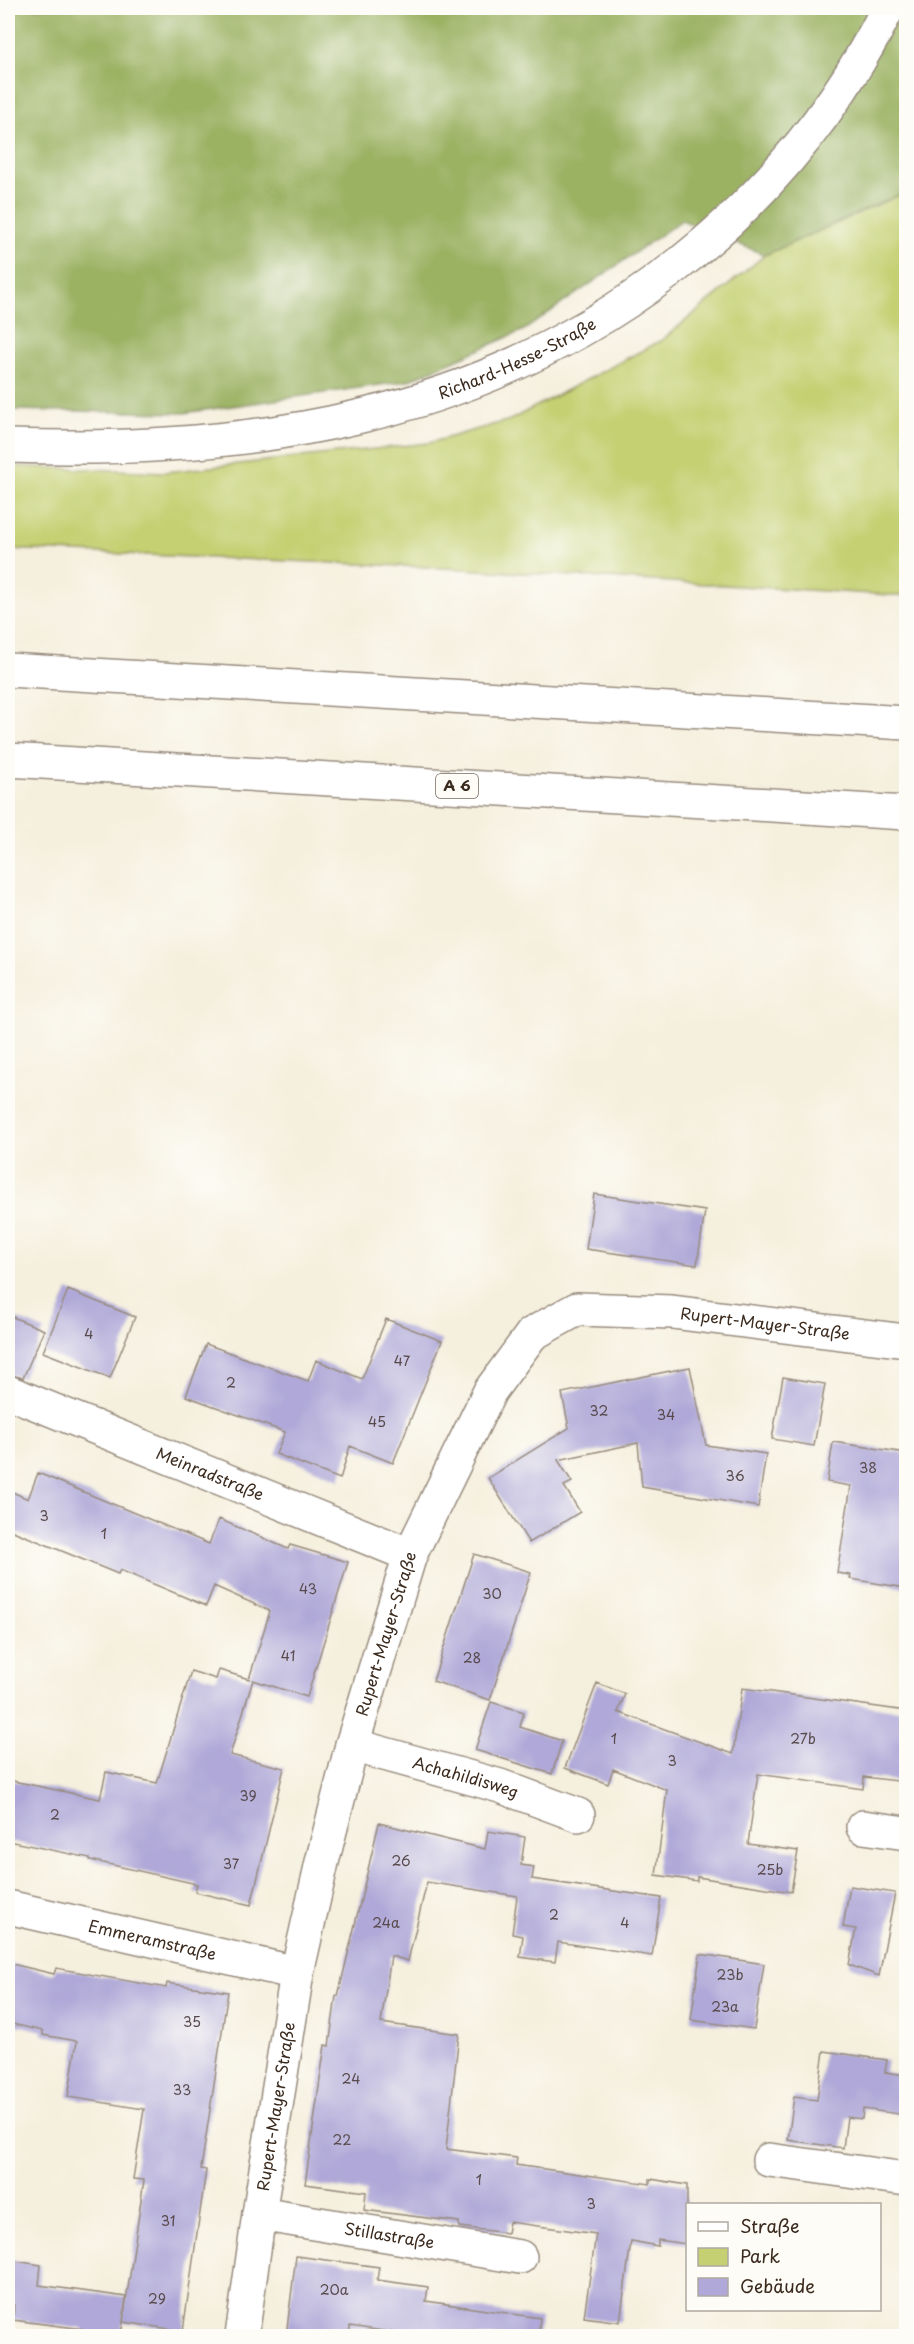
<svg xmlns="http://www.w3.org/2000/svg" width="914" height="2344" viewBox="0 0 914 2344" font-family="'Playpen Sans',sans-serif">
<rect width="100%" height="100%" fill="#fdfcf7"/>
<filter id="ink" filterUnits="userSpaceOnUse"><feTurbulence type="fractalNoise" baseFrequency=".0167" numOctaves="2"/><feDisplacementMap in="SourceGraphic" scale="12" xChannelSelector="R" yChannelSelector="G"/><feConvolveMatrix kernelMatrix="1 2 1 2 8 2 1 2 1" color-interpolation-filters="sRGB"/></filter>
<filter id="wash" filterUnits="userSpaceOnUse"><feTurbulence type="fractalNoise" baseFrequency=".008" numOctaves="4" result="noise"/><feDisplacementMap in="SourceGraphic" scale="24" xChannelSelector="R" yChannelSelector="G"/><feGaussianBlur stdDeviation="1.35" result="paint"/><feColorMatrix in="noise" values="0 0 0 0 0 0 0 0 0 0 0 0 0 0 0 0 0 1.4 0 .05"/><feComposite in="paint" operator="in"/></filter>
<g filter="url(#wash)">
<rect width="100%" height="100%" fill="#f5efdd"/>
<path fill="#c4d072" stroke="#807d48" stroke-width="1.5" d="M906 192V596L426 567 8 549V466L165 472 429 443 510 420 662 340 765 255Z"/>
<path fill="#9bb264" stroke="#6b6e41" stroke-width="1.5" d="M8 8H906V192L765 255 682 220 524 330 407 381 184 413 8 410Z"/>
<g id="blocks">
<path fill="#afa8d8" d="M594 1194 705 1211 697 1265 586 1249Z
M68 1290 135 1317 110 1378 43 1352Z
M8 1315 44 1330 23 1378 8 1374Z
M386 1319 442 1341 393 1463 350 1446 340 1479 276 1454 285 1432 186 1396 206 1344 308 1381 316 1360 362 1379Z
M690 1367 706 1445 766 1454 758 1507 642 1487 638 1443 558 1460 572 1482 564 1486 580 1512 529 1543 488 1478 569 1428 562 1393Z
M783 1377 825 1384 814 1446 772 1439Z
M833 1442 906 1453V1588L850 1579 851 1575 837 1573 851 1486 827 1482Z
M38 1473 209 1544 219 1519 288 1549 290 1545 348 1562 307 1697 253 1680 230 1755 284 1768 251 1905 195 1892 197 1884 90 1860V1858L8 1841V1780L100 1799 106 1772 157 1783 191 1671 216 1679 219 1670 249 1679 270 1611 214 1586 206 1606 120 1570 118 1574 8 1529V1490L28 1499Z
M474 1554 531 1572 490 1700 433 1681Z
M597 1683 625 1694 618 1712 733 1754 742 1688 906 1711V1782L864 1777 863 1789 758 1774 748 1844 798 1851 791 1892 697 1877V1881L656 1875 667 1790 613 1769 608 1784 565 1768Z
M491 1702 524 1712 520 1727 562 1741 552 1774 475 1750Z
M379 1823 485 1849 488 1831 525 1837 521 1865 534 1867 532 1879 661 1898 652 1956 558 1942 555 1962 520 1957 523 1936 512 1934 517 1896 427 1882 408 1961 391 1956 381 2023 459 2034 446 2149 517 2158 516 2165 650 2184V2179L687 2185V2244L658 2240V2246L631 2241 620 2322 584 2317 596 2234 509 2222 507 2233 459 2227V2222L364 2210 366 2192 305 2184 325 2045 329 2046 336 1996H338Z
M850 1886 895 1893 879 1976 849 1965 856 1929 843 1927Z
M700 1954 764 1964 754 2029 691 2020Z
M8 1963 54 1974 56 1968 166 1988 167 1983 228 1992 201 2169 206 2170 183 2331 123 2322 144 2180 133 2179 144 2109 68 2097 77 2041 43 2035V2031L8 2023Z
M824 2051 887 2060 885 2072 906 2075V2115L863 2109 862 2119 847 2117 843 2148 788 2140 794 2097 817 2100Z
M296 2256 379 2267 377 2280 428 2287 426 2301 540 2318 538 2337H424L350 2326 349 2337H286Z
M8 2260 41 2265 39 2285 126 2297 121 2337H82L83 2329 13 2320 14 2305 8 2304Z"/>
</g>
</g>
<g filter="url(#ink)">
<use href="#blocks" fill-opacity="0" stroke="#988c7e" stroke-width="1.5"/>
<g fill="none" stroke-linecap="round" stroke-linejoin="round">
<g stroke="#988c7e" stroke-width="36">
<g id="minor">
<path id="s1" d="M8 446C124 450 243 444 357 417 586 364 783 219 888 8"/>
<path id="s2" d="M8 1392 410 1555"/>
<path id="s3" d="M352 1745 500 1786 578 1815"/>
<path d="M863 1827 906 1833"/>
<path id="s4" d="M8 1907 297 1973"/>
<path d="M769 2160 906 2179"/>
<path id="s5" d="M259 2214 520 2257"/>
<path id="s6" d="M242 2336 259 2214 297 1973 322 1862 352 1745 410 1555 490 1391 532 1334 577 1309 672 1312 906 1341"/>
</g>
</g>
<g stroke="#988c7e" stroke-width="36">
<path id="highway" d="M8 670 906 723
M8 760 906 813"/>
</g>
<use href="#minor" stroke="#fff" stroke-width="33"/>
<use href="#highway" stroke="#fff" stroke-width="33"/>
</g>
</g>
<g text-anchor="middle" stroke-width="4.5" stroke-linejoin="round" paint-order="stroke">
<g font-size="14" fill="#584a4c">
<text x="89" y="1339">4</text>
<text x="402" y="1366">47</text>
<text x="231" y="1388">2</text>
<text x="599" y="1416">32</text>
<text x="666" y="1420">34</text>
<text x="377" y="1427">45</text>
<text x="868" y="1473">38</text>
<text x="735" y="1481">36</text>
<text x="44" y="1521">3</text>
<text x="104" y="1539">1</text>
<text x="308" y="1594">43</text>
<text x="492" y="1599">30</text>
<text x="288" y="1661">41</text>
<text x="472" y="1663">28</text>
<text x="614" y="1744">1</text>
<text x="803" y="1744">27b</text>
<text x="672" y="1766">3</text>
<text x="248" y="1801">39</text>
<text x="55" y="1820">2</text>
<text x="401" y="1866">26</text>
<text x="231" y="1869">37</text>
<text x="770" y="1875">25b</text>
<text x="554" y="1920">2</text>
<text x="386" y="1928">24a</text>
<text x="625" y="1928">4</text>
<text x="730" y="1980">23b</text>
<text x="725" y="2012">23a</text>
<text x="192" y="2027">35</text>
<text x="351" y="2084">24</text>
<text x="182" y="2095">33</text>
<text x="342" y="2145">22</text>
<text x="479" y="2185">1</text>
<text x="591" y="2209">3</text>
<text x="168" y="2226">31</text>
<text x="334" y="2295">20a</text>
<text x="157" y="2304">29</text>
</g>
<rect fill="#fdfcf7" stroke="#75695f" stroke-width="1.5" x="436" y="774" width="42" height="24" rx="4.5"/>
<g font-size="15" font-weight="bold" fill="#3b2a1e">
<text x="457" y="791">A 6</text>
</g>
<g font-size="16" fill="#3b2a1e" stroke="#fdfcf7">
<text dy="6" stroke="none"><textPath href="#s1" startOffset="522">Richard-Hesse-Straße</textPath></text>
<text dy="6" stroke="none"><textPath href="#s6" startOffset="1294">Rupert-Mayer-Straße</textPath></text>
<text dy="6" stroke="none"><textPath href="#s2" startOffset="218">Meinradstraße</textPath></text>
<text dy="6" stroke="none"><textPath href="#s6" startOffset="718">Rupert-Mayer-Straße</textPath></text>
<text dy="6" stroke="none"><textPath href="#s3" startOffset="118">Achahildisweg</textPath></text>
<text dy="6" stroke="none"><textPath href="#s4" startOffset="148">Emmeramstraße</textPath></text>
<text dy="6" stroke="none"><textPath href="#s6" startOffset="232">Rupert-Mayer-Straße</textPath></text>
<text dy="6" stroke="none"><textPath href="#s5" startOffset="132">Stillastraße</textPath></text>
</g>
</g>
<rect width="914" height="2344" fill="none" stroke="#fdfcf7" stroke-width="30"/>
<rect x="686" y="2203" width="195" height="108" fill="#fdfcf7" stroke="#afa8a0" stroke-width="1.5"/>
<rect x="698" y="2222" width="30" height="9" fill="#ffffff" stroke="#afa8a0" stroke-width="1.5"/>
<text x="740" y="2233" font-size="18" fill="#3b2a1e">Straße</text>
<rect x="698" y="2248" width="30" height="18" fill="#c4d072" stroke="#afa8a0" stroke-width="1.5"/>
<text x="740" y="2263" font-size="18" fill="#3b2a1e">Park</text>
<rect x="698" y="2278" width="30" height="18" fill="#afa8d8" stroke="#afa8a0" stroke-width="1.5"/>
<text x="740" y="2293" font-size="18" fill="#3b2a1e">Gebäude</text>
</svg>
